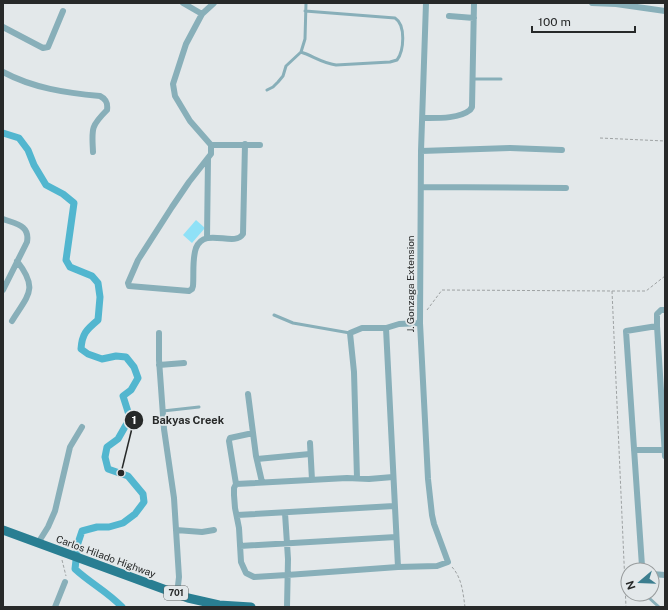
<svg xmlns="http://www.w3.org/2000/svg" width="668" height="610" viewBox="0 0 668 610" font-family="'Public Sans',sans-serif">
<rect width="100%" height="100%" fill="#e3e8ea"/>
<path fill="#8fe1f7" d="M196 220 205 228 192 243 183 235Z"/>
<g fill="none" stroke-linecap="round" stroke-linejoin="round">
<path stroke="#52b6cf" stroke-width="7" d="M3 133 19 138 28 150 34 165 46 185 63 194 74 203 66 260 70 267 92 276 98 283 100 297 98 320C86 330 82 334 81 349L88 354 102 359 116 356 126 357 134 367 138 378 131 390 123 396 130 418 118 439 107 447 105 457 108 469 128 476 143 494 144 502 135 514 123 523 109 527H97L82 531 78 543 75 569C90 583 108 592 122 607"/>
<path stroke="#9ea2a3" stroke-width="1" stroke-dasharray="3 2" stroke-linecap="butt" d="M600 138 665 141
M612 291H646L665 276
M427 310 442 290 612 291 626 607
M62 560 66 576
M452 567C462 578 463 593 465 607"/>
<path stroke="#88afb9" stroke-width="3" d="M301 52C313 56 322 63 336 65L390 62 397 60C404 51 406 25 395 18L305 11
M473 79H501
M267 90 273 87 278 82 283 76 286 66 301 52 305 39 306 3
M274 315 293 323 350 333
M163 411 199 407
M648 597 659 607"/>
<path stroke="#88afb9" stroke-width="6" d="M183 3 202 14
M214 3 202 14 186 44 173 84 175 96 190 121 211 145V154L189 182 172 207 138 260 128 283 129 286 189 291 192 289 193 286C194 274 192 259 196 248 205 226 234 248 243 234L245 144
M592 3 616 4 665 11
M449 16 474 18
M3 27 43 48 48 47 63 11
M3 72C33 88 66 93 100 96 106 99 108 103 107 110 90 127 92 129 93 152
M423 118C437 118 459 119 470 110L472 107 474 3
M211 145H260
M421 151 510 148 562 150
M421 187 566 188
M3 219C16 224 30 225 27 242L3 290
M207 238 208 158
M665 310H661L657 314V326L665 456
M12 321C28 295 39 289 17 261
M386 328 398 567
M159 333V360L164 429 174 498 179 577 177 594
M159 365 184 363
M248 394 256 456 262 482
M253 433 230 438 229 441 236 484 234 488V495L235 508 239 528 241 562 246 573 254 577 287 575 398 567 437 566 448 562 434 524 432 515 428 479 420 323 421 151 426 3
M310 443 312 480
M634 450H665
M257 459 310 454
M357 478 354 372 350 333 362 328H386L399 324 420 323
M236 484 347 478 369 479 393 477
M285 513 288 559 287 607
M237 515 394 506
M176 530 202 532 214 530
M38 543 48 527 55 511 70 447 82 427
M240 546 396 537
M643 570 642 566 626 331 657 326
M652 574 665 575
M55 607 65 582"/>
<path stroke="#297e92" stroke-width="9" d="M3 530 188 598 219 605 251 607"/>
</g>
<g text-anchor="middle" stroke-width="3.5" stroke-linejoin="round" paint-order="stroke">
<rect fill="#e3e8ea" stroke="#5f6263" stroke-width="1" x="164" y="586" width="24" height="14" rx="3"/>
<g font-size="9" font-weight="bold" fill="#272929">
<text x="176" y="596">701</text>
</g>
<g font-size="10" fill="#272929" stroke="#e3e8ea">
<text transform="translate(410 284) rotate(-90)" y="4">J. Gonzaga Extension</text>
<text transform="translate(106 556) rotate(20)" y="4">Carlos Hilado Highway</text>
</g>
</g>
<path fill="none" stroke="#272929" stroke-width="1.5" d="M121 473L134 420"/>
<g fill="#272929" stroke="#e3e8ea" stroke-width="1.5">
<circle cx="121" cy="473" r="4"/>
<circle cx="134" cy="420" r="10"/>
</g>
<g font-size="12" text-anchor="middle" font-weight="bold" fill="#fff">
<text x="134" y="424">1</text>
</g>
<g font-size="11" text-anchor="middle" font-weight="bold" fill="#272929" stroke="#e3e8ea" stroke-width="3.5" stroke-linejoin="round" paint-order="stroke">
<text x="188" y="424">Bakyas Creek</text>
</g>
<rect width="668" height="610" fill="none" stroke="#272929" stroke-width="8"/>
<g transform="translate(640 582) rotate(251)"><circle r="19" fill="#e3e8ea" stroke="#989c9d"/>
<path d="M0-3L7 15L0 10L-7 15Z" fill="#3c7e8f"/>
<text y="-6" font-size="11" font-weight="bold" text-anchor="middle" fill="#272929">N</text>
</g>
<path d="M532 26v6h103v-6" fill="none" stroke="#272929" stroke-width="2"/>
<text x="538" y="26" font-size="12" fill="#272929" stroke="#e3e8ea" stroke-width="3" paint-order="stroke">100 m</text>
</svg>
